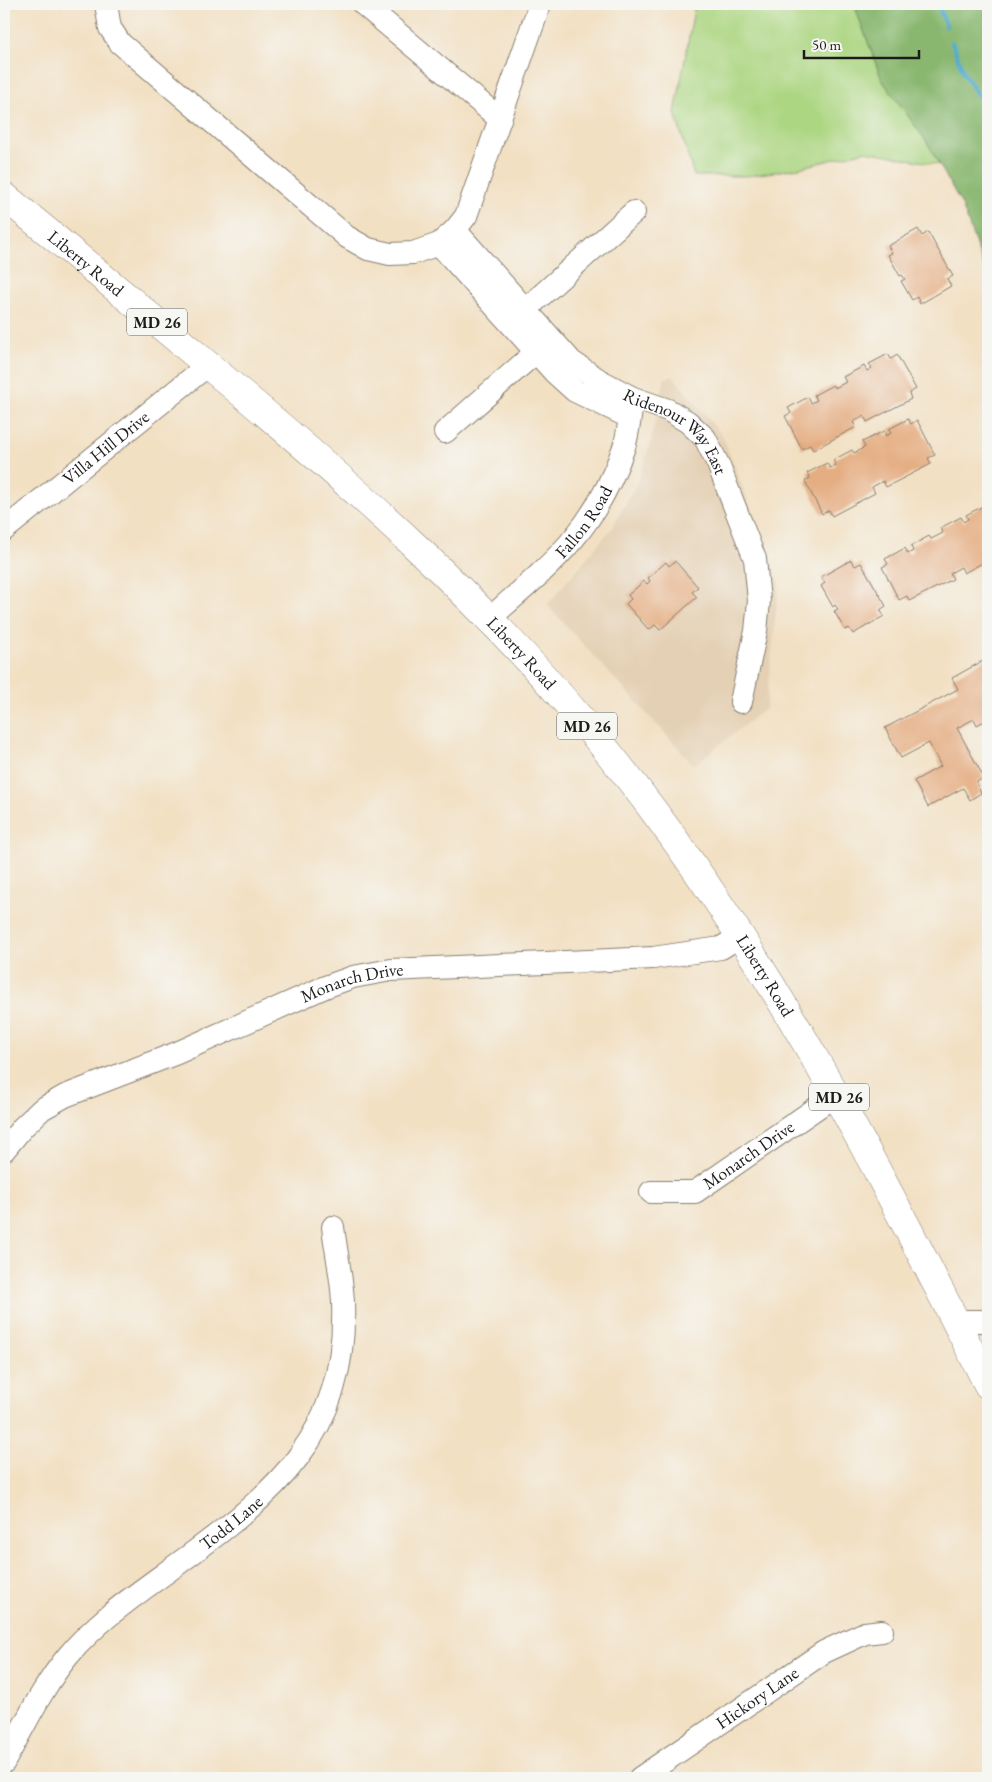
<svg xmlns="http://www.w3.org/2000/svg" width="992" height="1782" viewBox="0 0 992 1782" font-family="'EB Garamond',serif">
<rect width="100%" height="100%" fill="#f6f6f2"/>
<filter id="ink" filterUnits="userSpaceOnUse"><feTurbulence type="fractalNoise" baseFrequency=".02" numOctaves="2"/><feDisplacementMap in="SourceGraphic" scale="10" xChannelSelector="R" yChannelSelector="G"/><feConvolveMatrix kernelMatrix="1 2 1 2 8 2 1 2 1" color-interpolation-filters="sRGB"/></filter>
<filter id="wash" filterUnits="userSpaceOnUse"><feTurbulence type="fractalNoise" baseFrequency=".0096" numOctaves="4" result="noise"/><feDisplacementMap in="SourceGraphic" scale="20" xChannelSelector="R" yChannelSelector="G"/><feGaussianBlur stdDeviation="1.12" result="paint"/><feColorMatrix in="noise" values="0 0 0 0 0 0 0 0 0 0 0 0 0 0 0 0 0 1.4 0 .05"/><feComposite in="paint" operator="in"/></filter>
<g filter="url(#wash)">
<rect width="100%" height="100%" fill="#f2e0c3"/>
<path fill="#e4d0b4" d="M673 376 723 437 779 582 766 708 694 765 547 605 612 528 637 483 649 448 665 378Z"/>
<path fill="#acd681" stroke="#64794e" d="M695 4H854L882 80 927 142 940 165 866 151 799 168 747 176H694L675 113Z"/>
<path fill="#89b76f" stroke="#526a46" d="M854 4H988V279L962 205 927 142 882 80Z"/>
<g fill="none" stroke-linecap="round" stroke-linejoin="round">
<path stroke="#4eaacc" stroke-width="4.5" d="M938 4 946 26
M952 42 964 74 988 110"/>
</g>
<g id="blocks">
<path fill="#e5ad82" d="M918 229 922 236 928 232 953 276 947 279 951 286 920 304 917 297 912 300 901 281 905 279 902 275 900 276 888 255 892 253 888 246Z
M888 354 891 359 897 355 916 389 909 393 911 399 867 422 864 416 853 422 856 427 813 450 810 445 802 449 785 416 791 413 788 408 808 397 811 403 817 400 814 395 833 385 835 388 846 382 843 377 864 366 867 371 872 368 869 364Z
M908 419 911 424 917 420 935 455 928 458 931 464 886 487 883 481 872 487 875 493 832 516 829 510 822 514 805 481 810 478 807 473 827 463 830 468 836 465 833 460 852 450 854 453 865 447 862 442 884 431 886 436 891 433 889 429Z
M985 505 988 510V560L964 573 961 567 950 573 953 579 909 601 907 596 899 600 882 567 888 564 885 559 905 548 908 554 913 551 911 546 929 536 931 539 943 533 940 528 961 517 964 522 968 519 966 515Z
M851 560 855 566 861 563 886 606 880 610 884 616 853 634 849 628 845 630 834 611 838 609 835 605 833 607 821 586 825 583 821 577Z
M675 561 698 587 692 592 697 597 660 630 655 625 649 630 626 604 631 599 628 595 644 581 647 584 650 581 648 578 666 562 669 566Z
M988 658V719L977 725 974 719 957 728 984 778 976 782 981 793 970 800 963 788 928 807 914 781 941 766 929 743 901 758 885 728 958 689 952 678Z"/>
</g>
</g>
<g filter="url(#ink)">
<use href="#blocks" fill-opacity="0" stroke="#877e70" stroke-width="1"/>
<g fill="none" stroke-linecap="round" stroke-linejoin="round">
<g stroke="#877e70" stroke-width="24">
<g id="minor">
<path d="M106 4 110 28 120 43 347 237 368 249 390 254 413 253 439 244 455 230 466 216 540 4"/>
<path d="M363 4 500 119"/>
<path id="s1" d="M455 230 572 362 599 380 633 398 668 410 688 422 705 438 718 464 755 559 759 601 756 631 741 702"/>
<path d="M439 244 554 372 575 391 629 417"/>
<path d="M515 319 634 212"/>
<path d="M445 432 535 353 548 350"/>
<path id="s2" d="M4 530 208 365"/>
<path id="s3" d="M490 618C553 563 596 529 624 447 629 432 630 414 633 398"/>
<path id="s4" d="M4 1150 23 1127 42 1109 65 1096 177 1053 325 987 353 977 391 970 653 958 721 948 740 936"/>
<path id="s5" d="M651 1192H695L837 1094"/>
<path d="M955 1321H988"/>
<path id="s6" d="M4 1762C24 1727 42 1687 68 1656 98 1620 138 1593 175 1566 274 1494 348 1436 343 1302 342 1278 336 1252 333 1227"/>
<path id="s7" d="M640 1778 824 1652 865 1633 882 1631"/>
</g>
</g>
<g stroke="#877e70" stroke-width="29">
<g id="major">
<path id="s8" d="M4 196C75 254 145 312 215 371 350 483 476 594 589 729 756 928 871 1155 988 1385"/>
</g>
</g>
<use href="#minor" stroke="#fff" stroke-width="22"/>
<use href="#major" stroke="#fff" stroke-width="28"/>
</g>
</g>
<g text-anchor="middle" stroke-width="4.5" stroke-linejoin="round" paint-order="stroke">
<g fill="#f6f6f2" stroke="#5d5d5c" stroke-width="1">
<rect x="127" y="308.5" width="60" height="27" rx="4"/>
<rect x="557" y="712.5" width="60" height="27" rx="4"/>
<rect x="809" y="1083.5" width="60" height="27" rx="4"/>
</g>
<g font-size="16" font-weight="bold" fill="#1c1c1c">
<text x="157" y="328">MD 26</text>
<text x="587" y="732">MD 26</text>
<text x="839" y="1103">MD 26</text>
</g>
<g font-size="18" fill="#1c1c1c" stroke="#f6f6f2">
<text dy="6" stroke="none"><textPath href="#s8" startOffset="106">Liberty Road</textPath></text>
<text dy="6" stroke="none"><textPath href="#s1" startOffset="304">Ridenour Way East</textPath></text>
<text dy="6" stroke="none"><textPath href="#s2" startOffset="131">Villa Hill Drive</textPath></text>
<text dy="6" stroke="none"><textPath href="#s3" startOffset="135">Fallon Road</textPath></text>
<text dy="6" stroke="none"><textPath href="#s8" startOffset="691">Liberty Road</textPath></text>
<text dy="6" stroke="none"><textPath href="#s8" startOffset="1096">Liberty Road</textPath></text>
<text dy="6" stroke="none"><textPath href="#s4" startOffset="392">Monarch Drive</textPath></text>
<text dy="6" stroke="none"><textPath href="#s5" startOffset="109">Monarch Drive</textPath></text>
<text dy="6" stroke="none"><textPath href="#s6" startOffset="335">Todd Lane</textPath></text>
<text dy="6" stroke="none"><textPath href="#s7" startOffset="142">Hickory Lane</textPath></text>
</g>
</g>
<rect width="992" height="1782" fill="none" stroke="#f6f6f2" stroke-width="20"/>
<path d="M804 50v8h115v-8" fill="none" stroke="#1c1c1c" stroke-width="2.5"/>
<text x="812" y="50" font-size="15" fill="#1c1c1c" stroke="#f6f6f2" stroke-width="4" paint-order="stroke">50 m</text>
</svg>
